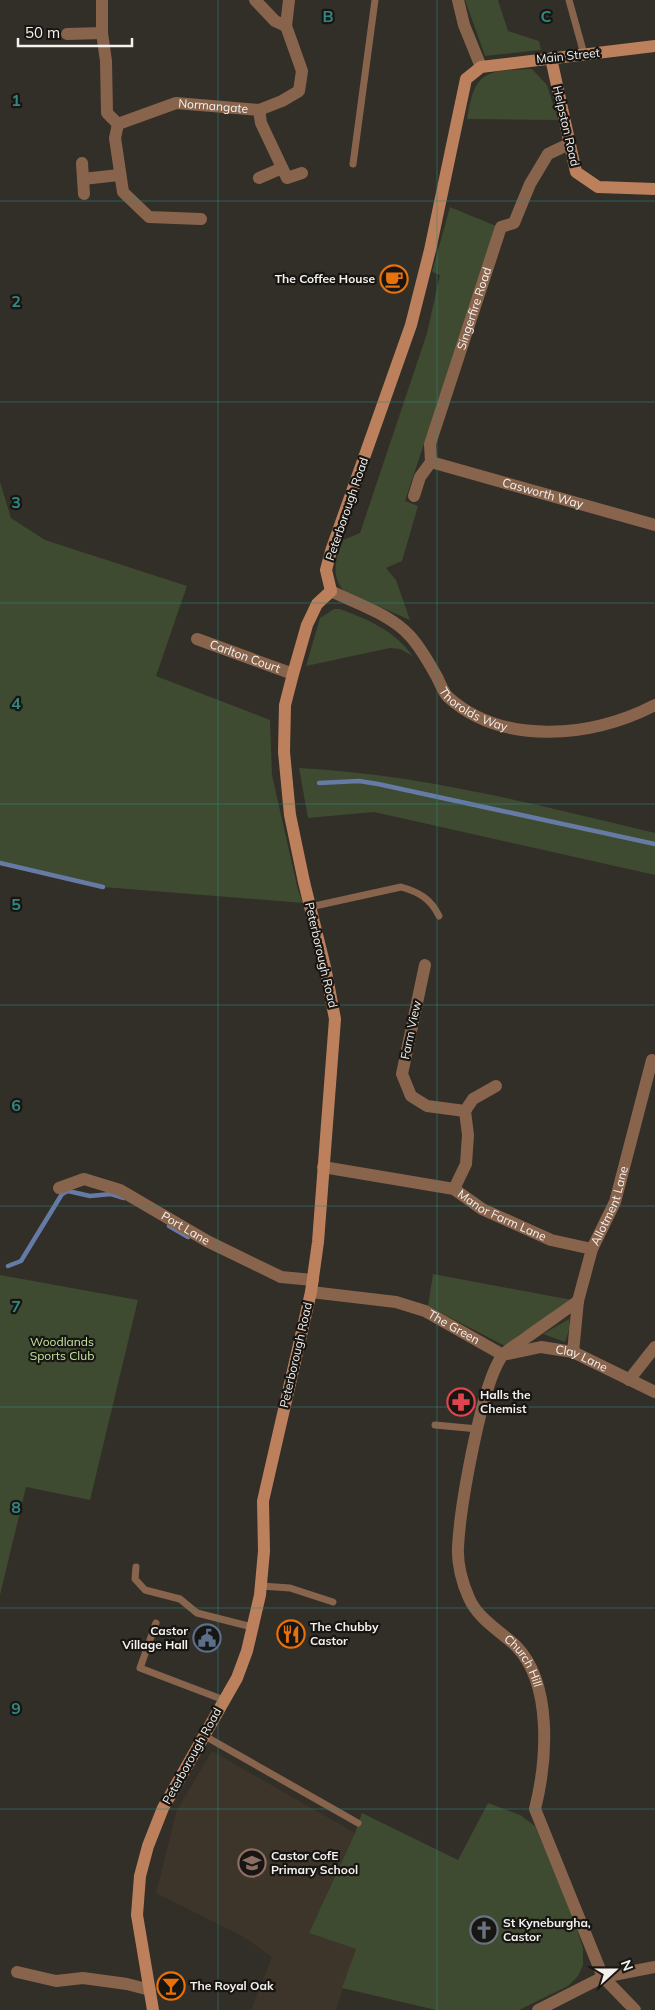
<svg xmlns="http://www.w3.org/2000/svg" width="655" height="2010" viewBox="0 0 655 2010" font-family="Mulish,sans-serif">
<rect width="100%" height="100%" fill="#322e28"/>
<path fill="#3d352a" d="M212 1751 355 1833 309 1933 356 1949 336 2010H251L272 1957 244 1937 156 1893 177 1810Z"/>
<path fill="#3e4b30" d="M465 0H498L508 31 539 41 541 50 485 56Z
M532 69 547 85 558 120 467 119C475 70 485 71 532 69Z
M450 207 496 226 405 501 418 506 402 561 386 568 396 580 410 620 344 591C330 576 336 558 343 540L360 533 427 333 440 275 432 272Z
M0 482 11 518 45 540 187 586 156 676 270 720 272 775 298 890 303 903 103 887 0 863Z
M334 609H340C371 621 392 629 413 656L400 649 390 648 306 666 320 618Z
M299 768C419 774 539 805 655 833V875L374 812 308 818Z
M433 1274 572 1300 505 1346 428 1306Z
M0 1275 138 1300 90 1500 26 1487 0 1595Z
M569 1319 570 1327 565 1342 543 1334Z
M488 1803 520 1815 535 1826 570 1908 583 1948V1965L578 1976 568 1986 519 2010H436L342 1988 356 1949 309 1933 355 1833 362 1813 458 1860Z"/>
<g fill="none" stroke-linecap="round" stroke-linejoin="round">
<path stroke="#667aa6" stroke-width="4.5" d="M319 783 359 781 378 784 655 844
M0 863 103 887
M169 1226 188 1237
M8 1266 21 1261 62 1194 68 1191 90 1196 111 1194 124 1198"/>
<path stroke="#89644d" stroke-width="7" d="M569 0 584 54
M353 164 375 0
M310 907 401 887C419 892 431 899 439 916
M435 1425 478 1429
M136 1567 135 1579 145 1590 180 1599 197 1613 252 1627
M261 1586 290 1588 333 1602
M156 1623 140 1668 224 1700
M203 1735 358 1823"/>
<g stroke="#89644d" stroke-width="12">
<path d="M255 0 275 21 286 26"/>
<path d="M458 0 464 25 481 67"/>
<path d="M102 33 106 61 107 113 118 124"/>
<path d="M67 34 102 33V0"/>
<path d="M259 110 261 123 287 178 302 173"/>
<path d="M82 163 84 194"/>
<path d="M259 178 282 168"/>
<path d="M83 179 119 175"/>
<path id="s1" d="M201 219 149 217 123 192 115 138 118 124 176 103 259 110 282 101 299 91 302 71 286 26 289 0"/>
<path id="s2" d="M431 462 655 525"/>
<path id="s3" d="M414 496 420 477 431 462 430 444 501 227 514 223 530 184 548 154 569 144"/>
<path id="s4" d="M331 591C357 604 390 614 410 636 421 648 429 663 437 677 440 683 443 692 448 697 504 747 593 737 655 705"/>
<path id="s5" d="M197 639 293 674"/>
<path d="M425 965 402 1074 411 1096 427 1106 465 1111"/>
<path id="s6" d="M323 1167 454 1189 482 1209 551 1240 592 1249"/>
<path id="s7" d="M59 1188 84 1179 120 1190 207 1241 281 1277 313 1280"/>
<path d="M454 1189 466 1164 468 1135 465 1111 473 1099 496 1086"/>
<path id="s8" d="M311 1292 396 1302 425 1311 503 1355"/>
<path id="s9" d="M578 1301C560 1314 541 1327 523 1340 516 1345 507 1350 502 1356 481 1385 460 1508 458 1547 457 1563 462 1583 469 1598 478 1619 500 1631 516 1646 553 1684 547 1761 535 1809L603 1977 635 2010"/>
<path id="s10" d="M573 1352 578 1301 592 1249 615 1202 652 1060"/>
<path id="s11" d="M508 1354 541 1347 573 1352 655 1392"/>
<path d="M629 1380 655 1347"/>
<path d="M17 1972 56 1981 83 1978 127 1984 150 1990"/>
<path d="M538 2010 603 1977 655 1967"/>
</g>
<path stroke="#bc815c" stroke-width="12" d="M551 58 576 172 598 187 655 189
M153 2010 137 1915 140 1876 148 1846 163 1808 237 1678 247 1651 260 1595 264 1551 263 1501 311 1292 318 1242 335 1019 325 967 304 882 290 815 284 752 285 705 293 674 307 625 317 604 331 591 326 570 331 551 411 325 430 250 466 79 481 67 655 46"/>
</g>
<path fill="none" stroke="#318881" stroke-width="1" stroke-opacity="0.55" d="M218 0V2010M437 0V2010M0 201H655M0 402H655M0 603H655M0 804H655M0 1005H655M0 1206H655M0 1407H655M0 1608H655M0 1809H655"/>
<defs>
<g id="cafe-ring" transform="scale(1.4375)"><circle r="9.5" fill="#181613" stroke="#e8710a" stroke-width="1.5"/><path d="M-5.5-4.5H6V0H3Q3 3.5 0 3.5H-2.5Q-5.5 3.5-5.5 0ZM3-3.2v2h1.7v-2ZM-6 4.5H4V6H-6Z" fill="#e8710a"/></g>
<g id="pharmacy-ring" transform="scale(1.4375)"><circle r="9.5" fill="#181613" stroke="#e0444e" stroke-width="1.5"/><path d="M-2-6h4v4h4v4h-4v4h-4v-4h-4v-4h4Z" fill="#e0444e"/></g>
<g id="restaurant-ring" transform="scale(1.4375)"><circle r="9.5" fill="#181613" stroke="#e8710a" stroke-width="1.5"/><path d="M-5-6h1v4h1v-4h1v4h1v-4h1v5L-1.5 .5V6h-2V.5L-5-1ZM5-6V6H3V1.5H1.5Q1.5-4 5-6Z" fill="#e8710a"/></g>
<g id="civic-ring" transform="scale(1.4375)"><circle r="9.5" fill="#181613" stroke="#5c6f8a" stroke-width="1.5"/><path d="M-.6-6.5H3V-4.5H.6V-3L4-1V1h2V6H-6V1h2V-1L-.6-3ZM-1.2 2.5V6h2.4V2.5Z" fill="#5c6f8a"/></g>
<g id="school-ring" transform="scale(1.4375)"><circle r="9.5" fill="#181613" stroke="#8d6e63" stroke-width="1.5"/><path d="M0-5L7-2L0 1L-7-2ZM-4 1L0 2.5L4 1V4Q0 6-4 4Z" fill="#8d6e63"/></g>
<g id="church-ring" transform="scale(1.4375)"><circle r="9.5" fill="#181613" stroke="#6b7280" stroke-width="1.5"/><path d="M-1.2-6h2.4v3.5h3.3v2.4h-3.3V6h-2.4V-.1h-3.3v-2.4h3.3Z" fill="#6b7280"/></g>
<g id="bar-ring" transform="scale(1.4375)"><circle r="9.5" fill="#181613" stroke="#e8710a" stroke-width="1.5"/><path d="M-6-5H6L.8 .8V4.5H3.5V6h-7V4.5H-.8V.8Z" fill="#e8710a"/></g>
</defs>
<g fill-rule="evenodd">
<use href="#cafe-ring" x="394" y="279"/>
<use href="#pharmacy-ring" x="461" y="1402"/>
<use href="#restaurant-ring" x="291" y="1634"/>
<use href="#civic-ring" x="207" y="1638"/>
<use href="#school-ring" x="252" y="1863"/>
<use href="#church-ring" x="484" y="1930"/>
<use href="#bar-ring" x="171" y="1986"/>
</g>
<g text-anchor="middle" stroke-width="4.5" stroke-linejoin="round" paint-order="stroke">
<g font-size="12" fill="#f4f1ed" stroke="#181613">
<text transform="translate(568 56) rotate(-6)" y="4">Main Street</text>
<text dy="4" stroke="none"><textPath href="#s1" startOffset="256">Normangate</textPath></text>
<text transform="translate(566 126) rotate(77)" y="4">Helpston Road</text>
<text dy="4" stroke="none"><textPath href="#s3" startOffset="199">Singerfire Road</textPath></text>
<text dy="4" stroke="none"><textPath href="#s2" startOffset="116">Casworth Way</textPath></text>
<text transform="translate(347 509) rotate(-71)" y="4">Peterborough Road</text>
<text dy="4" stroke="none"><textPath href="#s5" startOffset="51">Carlton Court</textPath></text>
<text dy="4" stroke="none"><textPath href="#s4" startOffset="192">Thorolds Way</textPath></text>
<text transform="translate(321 955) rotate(77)" y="4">Peterborough Road</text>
<text transform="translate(411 1030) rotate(-78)" y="4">Farm View</text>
<text dy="4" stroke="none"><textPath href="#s10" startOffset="152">Allotment Lane</textPath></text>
<text dy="4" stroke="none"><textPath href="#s6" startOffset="188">Manor Farm Lane</textPath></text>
<text dy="4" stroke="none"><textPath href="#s7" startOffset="140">Port Lane</textPath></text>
<text dy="4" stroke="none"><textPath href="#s8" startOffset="149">The Green</textPath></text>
<text transform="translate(296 1355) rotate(-77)" y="4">Peterborough Road</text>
<text dy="4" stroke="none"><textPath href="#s11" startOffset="76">Clay Lane</textPath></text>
<text dy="4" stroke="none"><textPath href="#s9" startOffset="428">Church Hill</textPath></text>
<text transform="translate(192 1756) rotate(-61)" y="4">Peterborough Road</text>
</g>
<g font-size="12" font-weight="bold" fill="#f4f1ed" stroke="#181613" text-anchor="start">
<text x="375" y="283" text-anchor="end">The Coffee House</text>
<text x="480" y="1399">Halls the<tspan x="480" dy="14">Chemist</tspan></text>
<text x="310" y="1631">The Chubby<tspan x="310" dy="14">Castor</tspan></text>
<text x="188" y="1635" text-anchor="end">Castor<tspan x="188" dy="14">Village Hall</tspan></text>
<text x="271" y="1860">Castor CofE<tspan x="271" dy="14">Primary School</tspan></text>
<text x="503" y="1927">St Kyneburgha,<tspan x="503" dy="14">Castor</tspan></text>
<text x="190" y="1990">The Royal Oak</text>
</g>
<g font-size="12" fill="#c3e69e" stroke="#181613">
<text x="62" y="1346">Woodlands<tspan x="62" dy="14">Sports Club</tspan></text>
</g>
</g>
<g font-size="16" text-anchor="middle" font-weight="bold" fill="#318881" stroke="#181613" stroke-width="4.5" stroke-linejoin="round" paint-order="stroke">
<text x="328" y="22">B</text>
<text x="546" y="22">C</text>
<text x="16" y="106">1</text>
<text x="16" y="307">2</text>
<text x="16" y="508">3</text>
<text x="16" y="709">4</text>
<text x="16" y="910">5</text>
<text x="16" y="1111">6</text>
<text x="16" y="1312">7</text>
<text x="16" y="1513">8</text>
<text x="16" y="1714">9</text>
</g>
<g transform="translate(615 1970) rotate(69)" stroke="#181613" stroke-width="4" paint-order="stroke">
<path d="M0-4L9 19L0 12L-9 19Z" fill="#f4f1ed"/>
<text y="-8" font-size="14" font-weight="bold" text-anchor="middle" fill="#f4f1ed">N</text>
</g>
<path d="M18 38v8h114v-8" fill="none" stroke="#f4f1ed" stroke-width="2.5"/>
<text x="25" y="38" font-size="15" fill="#f4f1ed" stroke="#181613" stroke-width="4" paint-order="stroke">50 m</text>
</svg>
